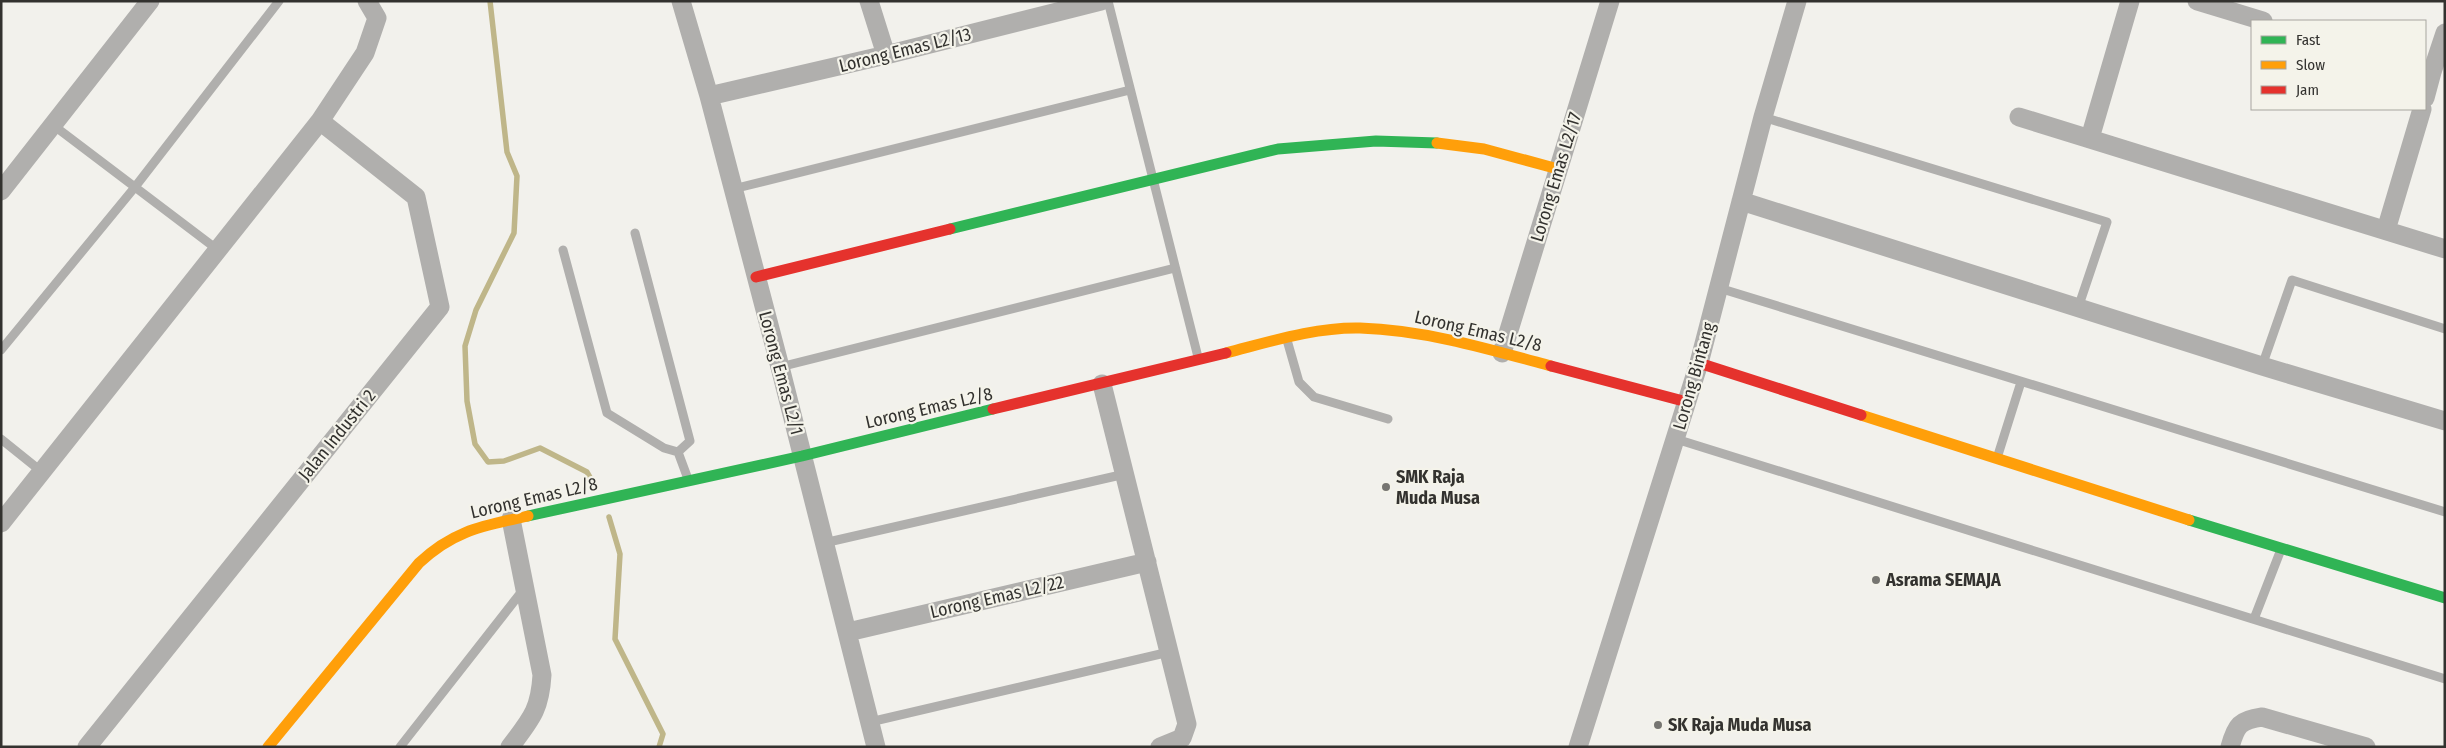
<svg xmlns="http://www.w3.org/2000/svg" width="2446" height="748" viewBox="0 0 2446 748" font-family="'Fira Sans Condensed',sans-serif">
<rect width="100%" height="100%" fill="#f2f1ec"/>
<g fill="none" stroke-linecap="round" stroke-linejoin="round">
<path stroke="#bfb689" stroke-width="5.5" d="M490 1 507 152 517 176 514 233 476 310 465 346 467 401 475 444 488 462 504 461 540 448 587 472 595 486
M609 517 620 554 615 639 663 734 659 747"/>
<path stroke="#b0afad" stroke-width="9" d="M1108 1 1198 357
M1763 117 2107 222 2078 308
M53 125 218 250
M733 189 1130 90
M635 233 690 441 678 452
M563 250 607 413 664 448 678 452 688 479
M1719 288 2445 512
M1287 340 1299 382 1314 397 1388 419
M1 350 135 187 279 1
M2262 366 2292 280 2445 329
M780 367 1175 268
M1 439 42 472
M1676 439 2445 679
M1998 455 2021 382
M824 543 1125 474
M2254 619 2280 552
M870 722 1169 652
M400 747 523 590"/>
<path stroke="#b0afad" stroke-width="19" d="M681 1 709 96 780 367 876 747
M869 1 886 55
M2197 1 2263 21
M2425 70 2432 72 2425 98
M2432 72 2445 33
M709 96 886 55 1101 1
M2019 117 2445 249
M2090 138 2130 1
M1 191 150 1
M1741 201 2262 366 2445 421
M2386 230 2422 109
M1502 353 1610 1
M1102 384 1187 724 1182 738 1160 747
M1 523 320 121 365 53 377 18 367 1
M848 632 1147 562
M87 747 440 307 416 197 320 121
M510 747C531 719 540 710 542 675L511 519
M1578 747 1699 363 1763 117 1797 1
M2230 747C2236 725 2240 720 2262 717L2366 747"/>
<path stroke="#30b455" stroke-width="11" d="M950 229 1278 149 1376 141 1437 143
M528 516 802 456 993 409
M2189 520 2445 598"/>
<path stroke="#ff9f0a" stroke-width="11" d="M1437 143 1484 149 1558 169
M1226 353C1269 342 1315 327 1360 328 1425 330 1489 349 1551 366
M1861 415 2189 520
M268 747 419 563C454 530 483 526 528 516"/>
<path stroke="#e5322d" stroke-width="11" d="M756 277 950 229
M1699 363 1861 415
M1551 366 1687 402
M993 409 1226 353"/>
</g>
<g fill="#767571" stroke="#f4f3ea" stroke-width="2">
<circle cx="1386" cy="487" r="5"/>
<circle cx="1876" cy="580" r="5"/>
<circle cx="1658" cy="725" r="5"/>
</g>
<g text-anchor="middle" stroke-width="4.5" stroke-linejoin="round" paint-order="stroke">
<g font-size="18" fill="#33322f" stroke="#f4f3ea">
<text transform="translate(905 50) rotate(-14)" y="6">Lorong Emas L2/13</text>
<text transform="translate(1556 177) rotate(-73)" y="6">Lorong Emas L2/17</text>
<text transform="translate(1478 331) rotate(13)" y="6">Lorong Emas L2/8</text>
<text transform="translate(781 373) rotate(75)" y="6">Lorong Emas L2/1</text>
<text transform="translate(1694 376) rotate(-74)" y="6">Lorong Bintang</text>
<text transform="translate(929 408) rotate(-13)" y="6">Lorong Emas L2/8</text>
<text transform="translate(337 435) rotate(-51)" y="6">Jalan Industri 2</text>
<text transform="translate(534 498) rotate(-13)" y="6">Lorong Emas L2/8</text>
<text transform="translate(997 597) rotate(-13)" y="6">Lorong Emas L2/22</text>
</g>
<g font-size="18" font-weight="bold" fill="#33322f" stroke="#f4f3ea" text-anchor="start">
<text x="1396" y="483">SMK Raja<tspan x="1396" dy="21">Muda Musa</tspan></text>
<text x="1886" y="586">Asrama SEMAJA</text>
<text x="1668" y="731">SK Raja Muda Musa</text>
</g>
</g>
<rect width="2446" height="748" fill="none" stroke="#33322f" stroke-width="5"/>
<rect x="2251" y="20" width="175" height="90" fill="#f4f3ea" stroke="#a7a69f"/>
<rect x="2261" y="36" width="25" height="8" fill="#30b455" stroke="#a7a69f"/>
<text x="2296" y="45" font-size="15" fill="#33322f">Fast</text>
<rect x="2261" y="61" width="25" height="8" fill="#ff9f0a" stroke="#a7a69f"/>
<text x="2296" y="70" font-size="15" fill="#33322f">Slow</text>
<rect x="2261" y="86" width="25" height="8" fill="#e5322d" stroke="#a7a69f"/>
<text x="2296" y="95" font-size="15" fill="#33322f">Jam</text>
</svg>
